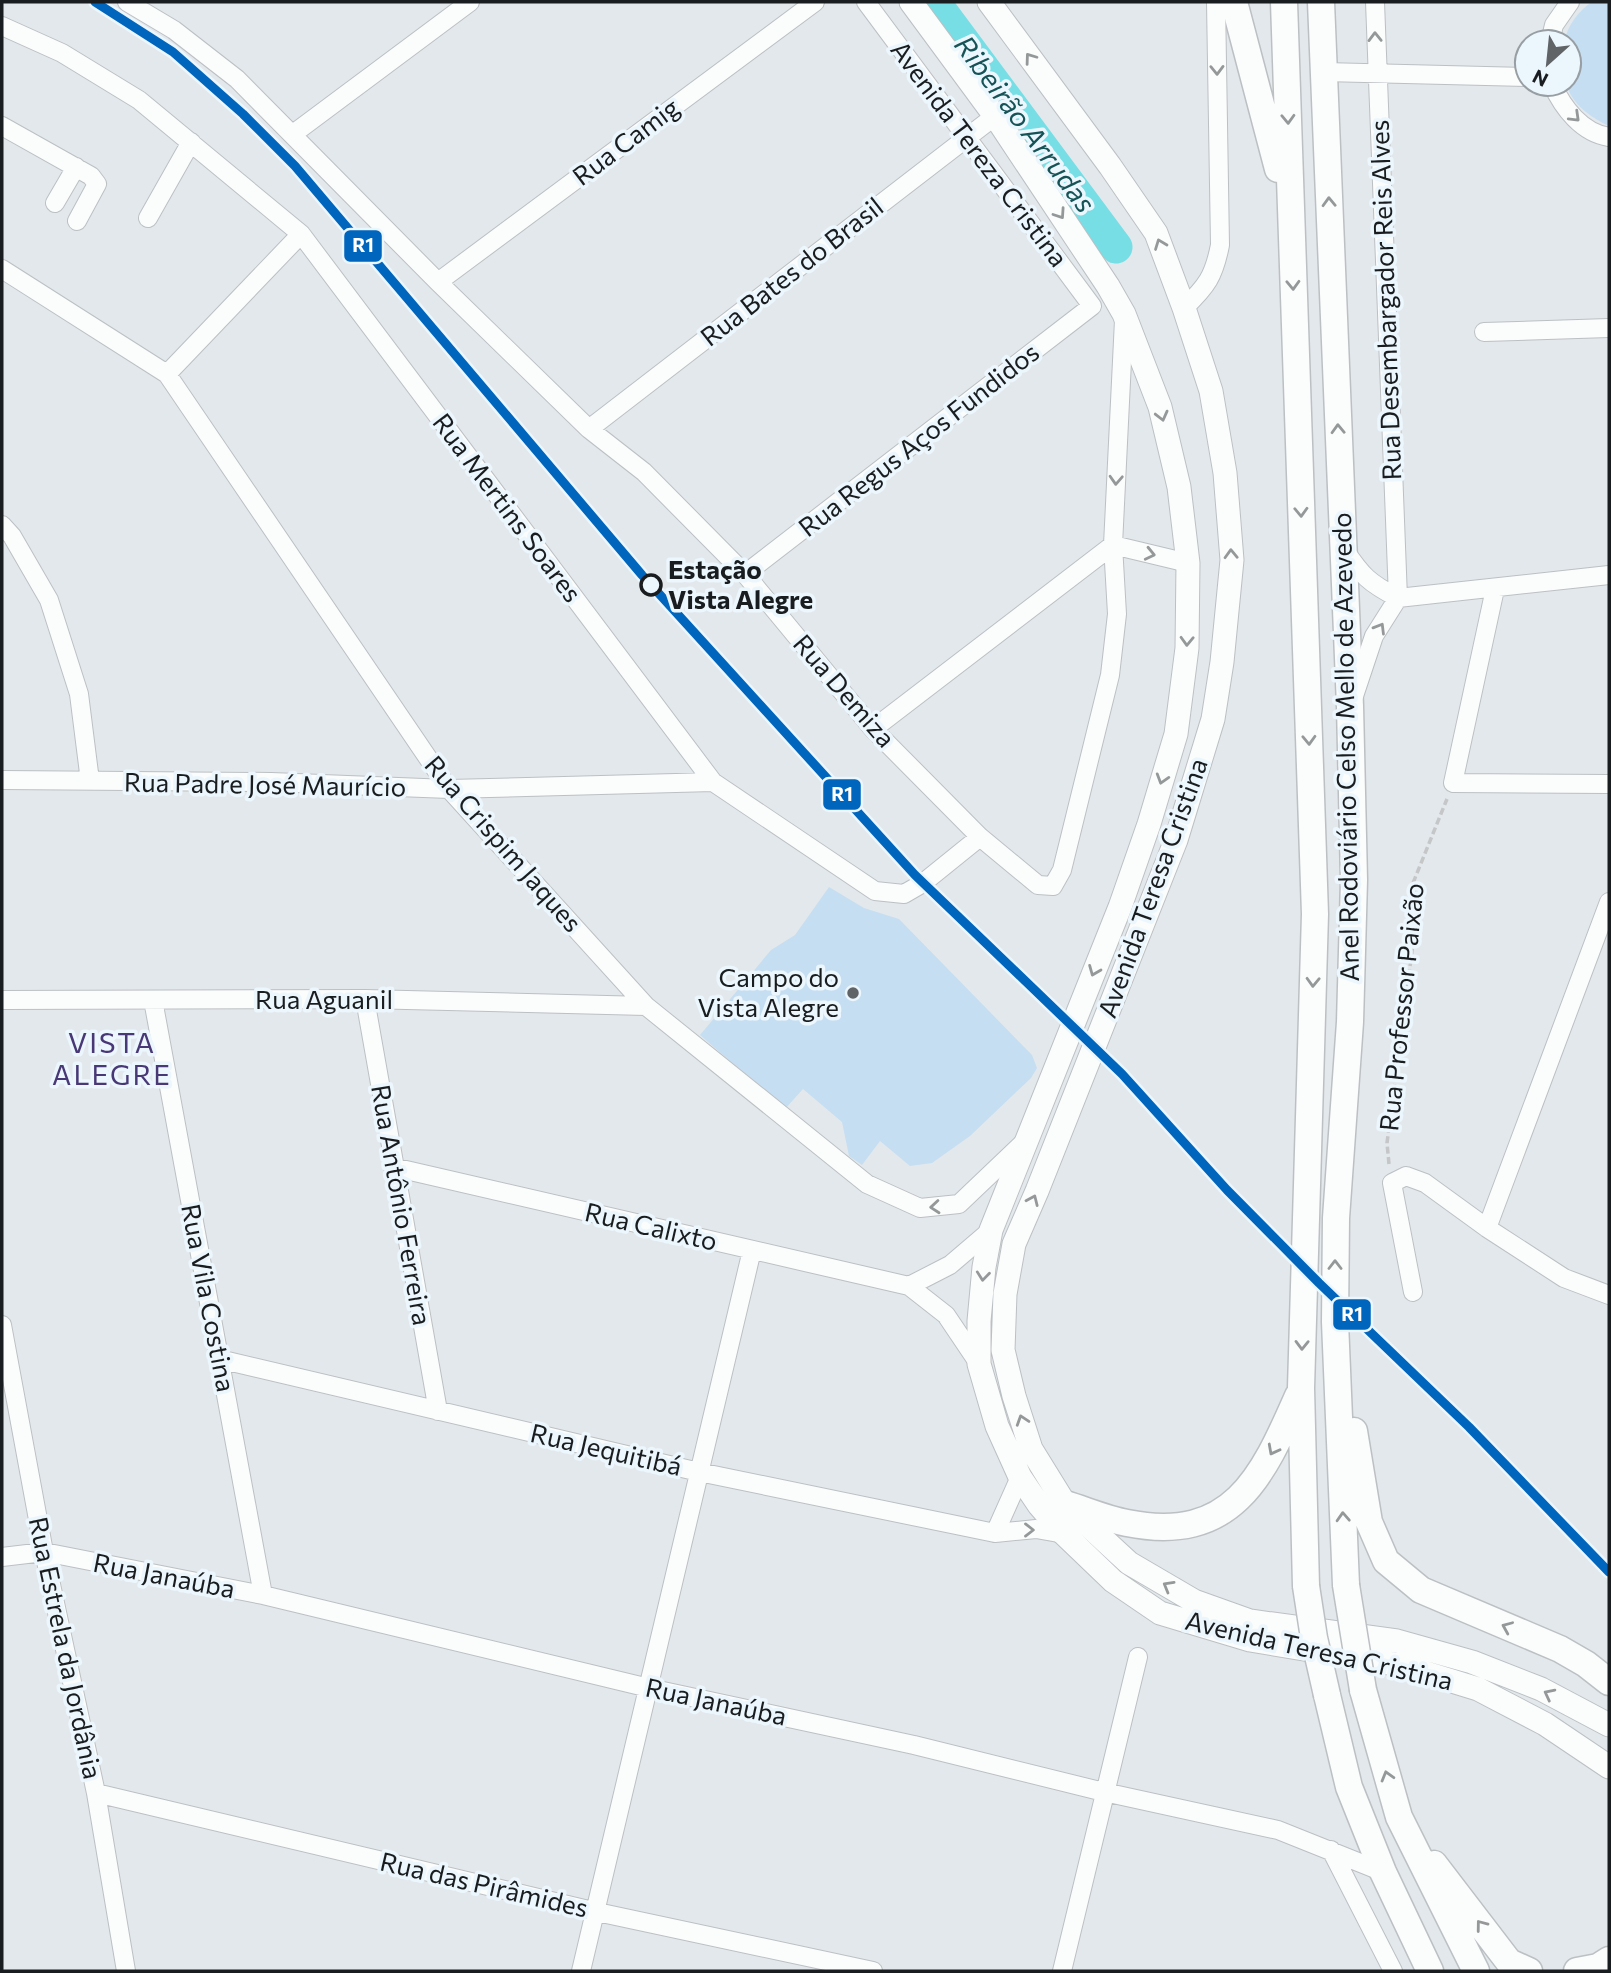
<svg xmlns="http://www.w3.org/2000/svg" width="1611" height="1973" viewBox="0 0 1611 1973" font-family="Commissioner,sans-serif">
<rect width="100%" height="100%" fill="#e3e8ec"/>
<path fill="#c6def1" d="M1592 2H1609V126C1590 117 1573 105 1566 84H1569V42H1564C1568 25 1578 11 1592 2Z
M829 887 864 908 899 919 1032 1055 1037 1068 1031 1078 970 1136 932 1163 910 1166 880 1141 862 1165 849 1156 842 1122 803 1089 785 1109 700 1035 771 950 795 935Z"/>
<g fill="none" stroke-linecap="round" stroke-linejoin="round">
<path stroke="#76dee4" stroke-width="33" d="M934 2 1116 247"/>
<g stroke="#bcc0c3" stroke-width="20">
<path id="minor" d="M127 2 174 30 237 79 438 282 589 429 644 472 745 574 873 729 980 837 1038 885 1053 886 1062 870 1110 675 1117 614 1113 545 1124 320
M1375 2 1398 598
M2 26 62 53 139 100 301 234 713 782
M1550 42 1554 25 1570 2
M1324 72 1527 77
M1552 84C1563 108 1582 133 1609 137
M2 126 91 176 97 184 77 221
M293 134 470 2
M55 203 76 167
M148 218 191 142
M2 269 167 374 449 789 646 1006 867 1184 920 1208 959 1204 1022 1144
M438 282 815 2
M1184 308C1207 286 1214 276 1220 245L1216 2
M1484 332 1609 328
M167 374 301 234
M589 429 995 116
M2 525 12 536 49 600 79 694 90 781
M1113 545 1188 563
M1344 549C1362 576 1369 583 1398 598L1609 575
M745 574 1092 306 866 2
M1495 589 1453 783 1609 784
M1354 696 1374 636 1398 598
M873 729 1113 545
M2 780 271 782 449 789 713 782 875 891 904 894 923 883 980 837
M365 999 438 1411
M2 1000 365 999 646 1006
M153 1000 263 1595
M393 1167 909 1286 946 1315 979 1364
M1487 1228 1609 902
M909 1286 950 1265 991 1230
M1413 1292 1392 1183 1406 1176 1425 1183 1487 1228 1564 1278 1609 1295
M2 1325 44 1552 96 1793 126 1971
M219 1359 699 1472 995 1533 1036 1529 1064 1534
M995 1533 1020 1477
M2 1557 44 1552 263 1595 649 1688 914 1745 1104 1792 1278 1830 1383 1872
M96 1793 597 1912 873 1971
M1331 1850 1393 1971
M581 1971 752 1250
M1062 1971 1138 1657"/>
</g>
<g stroke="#bcc0c3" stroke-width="25">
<path id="major" d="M911 2 995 116 1108 286 1124 314 1160 407 1179 487 1188 563 1187 648 1176 734 1149 824 1120 907 991 1230 984 1267 979 1321V1364L997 1426 1020 1477 1039 1505 1064 1534 1113 1581 1160 1613 1250 1640 1400 1665 1478 1689 1545 1724 1609 1767
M989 2 1110 166 1156 233 1184 308 1211 391 1225 473 1232 560 1222 662 1213 719 1176 840 1037 1191 1014 1244 1005 1294 1003 1350 1014 1396 1031 1449 1065 1504 1129 1563 1194 1601 1250 1621 1397 1641 1472 1662 1541 1689 1609 1725"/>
</g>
<g stroke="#bcc0c3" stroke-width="29">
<path id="highway" d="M1234 2 1278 169
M1284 2 1315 914 1301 1388 1306 1586
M1321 2 1350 706 1354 880 1350 1022 1336 1218 1335 1322 1346 1585
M1354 1431 1369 1522 1386 1561 1421 1590 1560 1649 1586 1664 1609 1682
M1065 1504C1085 1510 1106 1519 1127 1523 1232 1544 1262 1478 1298 1396
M1363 1690 1399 1817 1476 1971
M1327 1695 1349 1787 1383 1872 1430 1971
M1434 1864 1509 1962 1529 1971
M1577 1971 1598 1967 1609 1960"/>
</g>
<path stroke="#c4c6c7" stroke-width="3.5" stroke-dasharray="7 3.5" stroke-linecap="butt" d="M1389 1164 1387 1143 1417 913 1413 883 1447 799"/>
<use href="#minor" stroke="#fbfcfc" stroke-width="18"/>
<use href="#major" stroke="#fbfcfc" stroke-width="23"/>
<use href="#highway" stroke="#fbfcfc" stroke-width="26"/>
<g stroke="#bcc0c3" stroke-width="29" stroke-linecap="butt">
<path id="highway-bridge" d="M1346 1585 1363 1690
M1306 1586 1314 1638 1327 1695"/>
</g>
<use href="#highway-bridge" stroke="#fbfcfc" stroke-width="26"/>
<g stroke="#ecf6fd" stroke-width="14">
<path id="rail-1" d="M95 2 173 52 243 114 295 166 642 575 915 875 1122 1074 1227 1190 1319 1283 1469 1427 1609 1572"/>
</g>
<use href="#rail-1" stroke="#0065bd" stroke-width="9"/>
</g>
<defs><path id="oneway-chevron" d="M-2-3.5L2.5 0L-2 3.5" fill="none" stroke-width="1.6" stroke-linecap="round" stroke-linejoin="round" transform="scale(1.75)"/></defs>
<g stroke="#959899">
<use href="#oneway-chevron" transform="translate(1375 37) rotate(-91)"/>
<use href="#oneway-chevron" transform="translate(1030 58) rotate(-126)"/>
<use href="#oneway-chevron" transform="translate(1217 70) rotate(89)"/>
<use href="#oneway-chevron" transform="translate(1575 117) rotate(44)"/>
<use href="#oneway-chevron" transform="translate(1288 119) rotate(88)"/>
<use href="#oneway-chevron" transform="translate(1329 202) rotate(-92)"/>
<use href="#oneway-chevron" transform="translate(1060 214) rotate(56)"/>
<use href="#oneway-chevron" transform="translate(1160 244) rotate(-111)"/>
<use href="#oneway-chevron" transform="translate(1293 285) rotate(88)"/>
<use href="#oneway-chevron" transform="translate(1162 416) rotate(76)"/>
<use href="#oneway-chevron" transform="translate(1338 429) rotate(-92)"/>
<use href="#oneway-chevron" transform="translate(1116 480) rotate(93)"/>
<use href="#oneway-chevron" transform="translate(1301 512) rotate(88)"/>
<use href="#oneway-chevron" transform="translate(1150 554) rotate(13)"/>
<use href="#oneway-chevron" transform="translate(1231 554) rotate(-92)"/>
<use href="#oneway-chevron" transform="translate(1380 628) rotate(-59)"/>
<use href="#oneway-chevron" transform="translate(1187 641) rotate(92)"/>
<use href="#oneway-chevron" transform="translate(1309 740) rotate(88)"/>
<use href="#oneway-chevron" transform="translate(1162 779) rotate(107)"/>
<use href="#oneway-chevron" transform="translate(1094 971) rotate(112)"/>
<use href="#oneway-chevron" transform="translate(1313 982) rotate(92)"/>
<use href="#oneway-chevron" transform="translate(1033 1200) rotate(-66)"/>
<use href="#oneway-chevron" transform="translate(935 1207) rotate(175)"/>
<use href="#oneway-chevron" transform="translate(1335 1265) rotate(-90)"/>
<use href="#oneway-chevron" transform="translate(983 1276) rotate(96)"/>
<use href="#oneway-chevron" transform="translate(1302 1345) rotate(91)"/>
<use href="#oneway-chevron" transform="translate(1022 1420) rotate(-108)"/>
<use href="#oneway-chevron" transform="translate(1273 1450) rotate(118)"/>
<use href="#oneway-chevron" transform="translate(1343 1517) rotate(-93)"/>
<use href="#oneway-chevron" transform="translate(1029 1530)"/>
<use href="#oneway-chevron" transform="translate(1168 1586) rotate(-150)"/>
<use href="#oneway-chevron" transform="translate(1507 1627) rotate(-157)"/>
<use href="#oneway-chevron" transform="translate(1549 1694) rotate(-153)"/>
<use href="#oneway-chevron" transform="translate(1387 1776) rotate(-106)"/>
<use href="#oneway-chevron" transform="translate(1481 1925) rotate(-127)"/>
</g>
<circle fill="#ecf6fd" stroke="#191d1f" stroke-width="3.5" cx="651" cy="585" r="10"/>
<circle fill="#606467" stroke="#ecf6fd" stroke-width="2.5" cx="853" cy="993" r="7"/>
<g text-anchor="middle" stroke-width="7" stroke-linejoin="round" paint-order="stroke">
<g font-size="26" fill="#191d1f" stroke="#ecf6fd">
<text transform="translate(626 142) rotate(-37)" y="9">Rua Camig</text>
<text transform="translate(979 154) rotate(53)" y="9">Avenida Tereza Cristina</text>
<text transform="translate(792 272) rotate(-38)" y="9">Rua Bates do Brasil</text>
<text transform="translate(1386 300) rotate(-92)" y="9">Rua Desembargador Reis Alves</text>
<text transform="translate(919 440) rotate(-38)" y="9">Rua Regus Aços Fundidos</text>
<text transform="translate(507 508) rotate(53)" y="9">Rua Mertins Soares</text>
<text transform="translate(844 691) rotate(49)" y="9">Rua Demiza</text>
<text transform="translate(1346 747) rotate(-91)" y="9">Anel Rodoviário Celso Mello de Azevedo</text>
<text transform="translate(265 785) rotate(1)" y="9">Rua Padre José Maurício</text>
<text transform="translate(503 844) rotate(49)" y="9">Rua Crispim Jaques</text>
<text transform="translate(1153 888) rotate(-70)" y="9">Avenida Teresa Cristina</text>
<text x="324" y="1009">Rua Aguanil</text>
<text transform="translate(1402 1007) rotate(-84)" y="9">Rua Professor Paixão</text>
<text transform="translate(401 1205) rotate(80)" y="9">Rua Antônio Ferreira</text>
<text transform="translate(651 1227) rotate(13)" y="9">Rua Calixto</text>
<text transform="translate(208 1298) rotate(79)" y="9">Rua Vila Costina</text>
<text transform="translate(606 1450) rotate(13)" y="9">Rua Jequitibá</text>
<text transform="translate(164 1576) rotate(11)" y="9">Rua Janaúba</text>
<text transform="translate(65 1648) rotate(78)" y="9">Rua Estrela da Jordânia</text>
<text transform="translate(1319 1651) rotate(13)" y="9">Avenida Teresa Cristina</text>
<text transform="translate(716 1702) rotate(12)" y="9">Rua Janaúba</text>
<text transform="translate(484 1885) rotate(13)" y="9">Rua das Pirâmides</text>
</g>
<g font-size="26" font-weight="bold" fill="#191d1f" stroke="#ecf6fd" text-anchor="start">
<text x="668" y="579">Estação<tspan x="668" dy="30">Vista Alegre</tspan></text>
</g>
<g font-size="26" fill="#191d1f" stroke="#ecf6fd" text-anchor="end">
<text x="839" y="987">Campo do<tspan x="839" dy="30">Vista Alegre</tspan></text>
</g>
<g font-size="28" font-style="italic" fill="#165356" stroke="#ecf6fd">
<text transform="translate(1025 124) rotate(53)" y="10">Ribeirão Arrudas</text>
</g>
<g font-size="28" letter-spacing="2" fill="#483976" stroke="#ecf6fd">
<text x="112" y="1053">VISTA<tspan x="112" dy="32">ALEGRE</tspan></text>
</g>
</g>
<g stroke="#ecf6fd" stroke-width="2.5">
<rect x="343" y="229" width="40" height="34" rx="7" fill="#0065bd"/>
<rect x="822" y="778" width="40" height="33" rx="7" fill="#0065bd"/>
<rect x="1332" y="1298" width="40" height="33" rx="7" fill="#0065bd"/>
</g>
<g font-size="19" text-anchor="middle" font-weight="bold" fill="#fff">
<text x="363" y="252">R1</text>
<text x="842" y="801">R1</text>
<text x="1352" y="1321">R1</text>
</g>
<rect width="1611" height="1973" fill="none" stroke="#191d1f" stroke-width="7"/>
<g transform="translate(1548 63) rotate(207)"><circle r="33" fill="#ecf6fd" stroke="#989fa4" stroke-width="2"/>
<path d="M0-5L12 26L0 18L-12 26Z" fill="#606467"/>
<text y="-10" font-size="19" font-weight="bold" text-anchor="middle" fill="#191d1f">N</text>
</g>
</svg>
